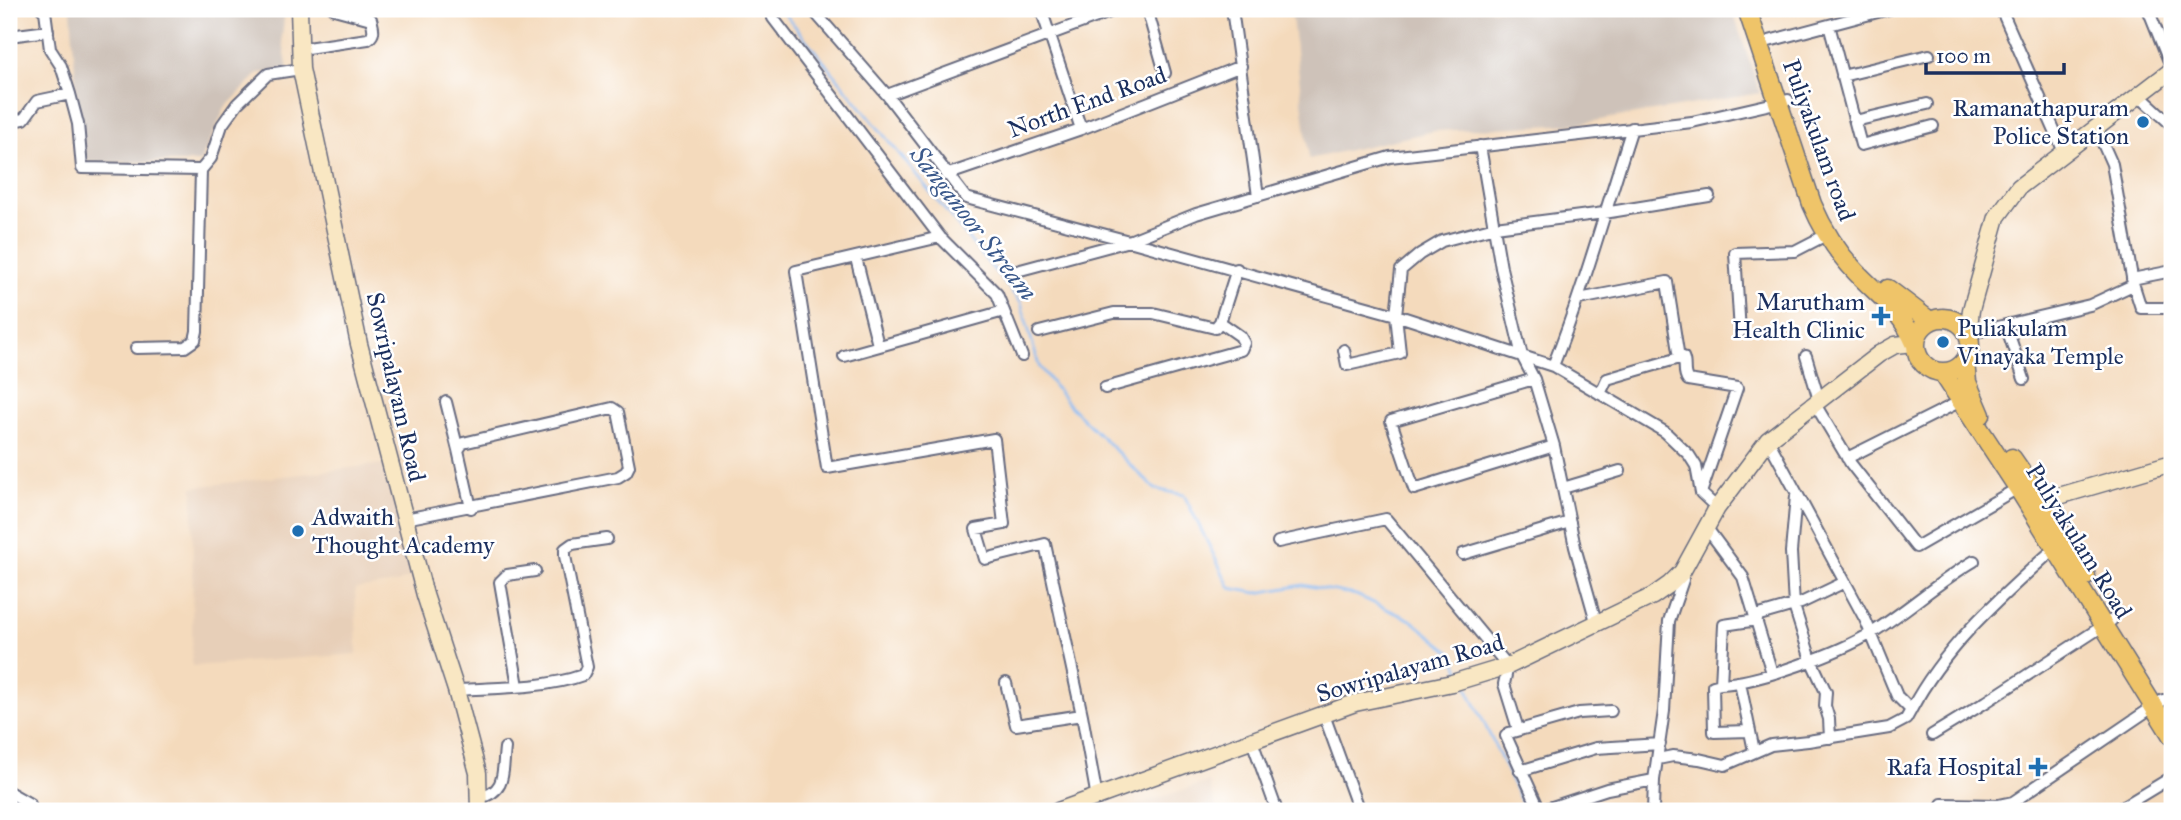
<svg xmlns="http://www.w3.org/2000/svg" width="2181" height="820" viewBox="0 0 2181 820" font-family="'IM FELL Great Primer',serif">
<rect width="100%" height="100%" fill="#fff"/>
<filter id="ink" filterUnits="userSpaceOnUse"><feTurbulence type="fractalNoise" baseFrequency=".0143" numOctaves="2"/><feDisplacementMap in="SourceGraphic" scale="14" xChannelSelector="R" yChannelSelector="G"/><feConvolveMatrix kernelMatrix="1 2 1 2 8 2 1 2 1" color-interpolation-filters="sRGB"/></filter>
<filter id="wash" filterUnits="userSpaceOnUse"><feTurbulence type="fractalNoise" baseFrequency=".00686" numOctaves="4" result="noise"/><feDisplacementMap in="SourceGraphic" scale="28" xChannelSelector="R" yChannelSelector="G"/><feGaussianBlur stdDeviation="1.57" result="paint"/><feColorMatrix in="noise" values="0 0 0 0 0 0 0 0 0 0 0 0 0 0 0 0 0 1.4 0 .05"/><feComposite in="paint" operator="in"/></filter>
<g filter="url(#wash)">
<rect width="100%" height="100%" fill="#f4dabc"/>
<path fill="#e7cfb8" d="M384 464 415 575 397 583 355 589 357 654 192 666 193 487Z
M1209 782 1217 811H1116Z"/>
<path fill="#cec2b9" d="M71 9H285L282 37 288 70 259 73 225 108 200 162H81Z
M1291 9H1732L1760 93 1576 124 1434 131 1309 159Z"/>
<g fill="none" stroke-linecap="round" stroke-linejoin="round">
<path stroke="#85baf4" stroke-width="2.5" d="M781 9 1021 303 1039 366 1067 403 1155 489 1184 495 1230 588 1257 593 1303 585 1356 595 1411 620 1451 652 1462 675
M1466 685 1526 811"/>
</g>
</g>
<g filter="url(#ink)">
<g fill="none" stroke-linecap="round" stroke-linejoin="round">
<g stroke="#676b7f" stroke-width="14">
<path id="street" d="M770 9 773 18 940 237 997 294 1022 356
M812 9 887 95 966 198 1129 241 1196 214 1390 157 1692 122 1788 100
M1041 9 1081 129
M1147 9 1165 73
M1232 9 1258 196
M2001 9 2064 152
M2148 9 2172 69
M1829 25 1861 145 1933 126
M9 36 48 31
M1769 41 1889 9
M300 49 368 39C376 34 373 27 371 19L334 9
M1842 76 1929 55
M70 94 78 124 82 168 201 170 211 158 222 125 237 104 268 74 301 69
M887 95 1118 9
M2139 95 2172 125
M9 121 24 119 37 101 70 94 61 66 50 49 45 11 42 9
M1855 121 1927 104
M2096 128 2112 164 2133 283 2141 308H2172
M1480 146 1501 268 1522 356 1534 379 1554 446 1575 547 1597 625
M946 175 1081 129 1241 66
M940 237 796 271 827 468 994 439 1004 524 976 529 985 559 1045 544 1082 715 1097 798
M856 258 878 345
M1013 272 1129 241 1396 315 1522 356 1553 366 1665 432 1689 455 1696 466 1701 493 1717 508
M2132 279 2172 271
M1579 299 1667 282 1679 358 1607 379 1600 394
M2006 326 2024 379
M1039 332 1114 313H1153L1215 328 1220 322 1237 269
M1740 332 1735 253 1795 251 1826 235
M1968 334 2090 305 2133 285
M136 348 185 347 195 340 197 331 201 170
M1344 350 1347 365 1400 353 1396 315 1401 270 1420 254 1442 241 1495 227 1604 213 1709 196
M844 356 1004 311
M1806 356 1819 400
M1679 358 1683 357C1687 365 1682 372 1688 380L1737 388 1702 490
M1553 366C1584 288 1606 208 1632 128
M1534 379 1391 421 1414 489 1554 446
M1105 388 1241 350 1244 343 1240 336 1220 322
M446 402 458 450
M1815 404 1851 464 1916 547 2018 488
M1768 440 1865 619 1897 696 1911 710C1945 645 2002 596 2055 548
M1847 458 1961 401
M1563 488 1620 471
M1796 496 1791 552 1794 606 1811 660 1826 692 1825 706 1829 719 1830 738
M405 519 618 477 626 472 629 466 618 412 612 408 463 443 458 450 471 508
M1706 527 1743 577 1772 673
M1278 542 1386 519 1508 666 1504 684 1518 729
M1463 554 1570 522
M1756 616 1801 603 1845 582
M1757 620 1724 625 1721 684C1760 682 1839 653 1873 632 1908 610 1938 582 1974 561
M1006 683 1016 725 1082 715
M1740 683 1754 751
M1721 684 1713 686 1714 732 1750 731
M518 686 500 582 507 575 535 571
M456 690C494 688 548 688 583 675L587 667 565 556V549L572 544 607 539
M1324 715 1359 811
M1932 735 1986 702 2112 620
M1252 741 1277 811
M1658 759 1673 756 1699 759 1725 765 1771 745 1808 741 1889 728 1906 719 1911 710
M1520 771 1596 748 1660 744
M9 792 30 804 31 811
M479 798C507 791 502 773 505 748
M1942 804 1999 805 2013 802
M1540 811 1506 736 1509 733 1579 713 1611 711
M1540 811 1607 789 1654 780
M1653 811 1654 780 1664 711 1669 621 1683 580 1682 572
M2018 811 2013 802 2163 700
M2116 811 2172 777"/>
</g>
<g stroke="#676b7f" stroke-width="19">
<path id="secondary" d="M299 9 301 69 359 344 425 595 456 690 478 773 479 811
M1968 334 1971 310 1997 217 2019 187 2172 70
M2042 501 2172 463
M1058 811 1355 703 1452 683 1508 666 1653 596 1670 584 1682 572 1717 508 1768 440 1879 354 1895 345 1915 343"/>
</g>
<g stroke="#676b7f" stroke-width="21">
<path id="primary" d="M1747 9 1812 204C1823 230 1837 252 1856 272 1881 298 1900 309 1915 343
M1888 289 1930 321
M1916 345a27 27 0 1 1 54 0a27 27 0 1 1-54 0Z
M1965 362 1967 382 1981 415
M1942 372 2018 488 2172 736
M2012 458 2042 501 2086 576"/>
</g>
<use href="#street" stroke="#fff" stroke-width="10"/>
<use href="#secondary" stroke="#f9e7c3" stroke-width="16"/>
<use href="#primary" stroke="#efc469" stroke-width="18"/>
</g>
</g>
<g fill="#1f6fb2" stroke="#fff" stroke-width="2.5">
<circle cx="2143" cy="122" r="7"/>
<path d="M1877.5 305.5h7v7h7v7h-7v7h-7v-7h-7v-7h7z"/>
<circle cx="1943" cy="342" r="7"/>
<circle cx="298" cy="531" r="7"/>
<path d="M2034.5 756.5h7v7h7v7h-7v7h-7v-7h-7v-7h7z"/>
</g>
<g text-anchor="middle" stroke-width="5" stroke-linejoin="round" paint-order="stroke">
<g font-size="24" fill="#1b2f5e" stroke="#fff">
<text transform="translate(1087 102) rotate(-20)" y="8">North End Road</text>
<text transform="translate(1819 140) rotate(70)" y="8">Puliyakulam road</text>
<text transform="translate(396 387) rotate(77)" y="8">Sowripalayam Road</text>
<text transform="translate(2079 541) rotate(58)" y="8">Puliyakulam Road</text>
<text transform="translate(1410 668) rotate(-16)" y="8">Sowripalayam Road</text>
</g>
<g font-size="24" fill="#1b2f5e" stroke="#fff" text-anchor="end">
<text x="2129" y="116">Ramanathapuram<tspan x="2129" dy="28">Police Station</tspan></text>
<text x="1865" y="310">Marutham<tspan x="1865" dy="28">Health Clinic</tspan></text>
<text x="1957" y="336" text-anchor="start">Puliakulam<tspan x="1957" dy="28">Vinayaka Temple</tspan></text>
<text x="312" y="525" text-anchor="start">Adwaith<tspan x="312" dy="28">Thought Academy</tspan></text>
<text x="2022" y="775">Rafa Hospital</text>
</g>
<g font-size="26" font-style="italic" fill="#3b598b" stroke="#fff">
<text transform="translate(974 223) rotate(52)" y="9">Sanganoor Stream</text>
</g>
</g>
<rect width="2181" height="820" fill="none" stroke="#fff" stroke-width="35"/>
<path d="M1926 63v10h138v-10" fill="none" stroke="#1b2f5e" stroke-width="3.5"/>
<text x="1936" y="63" font-size="21" fill="#1b2f5e" stroke="#ffffff" stroke-width="5" paint-order="stroke">100 m</text>
</svg>
